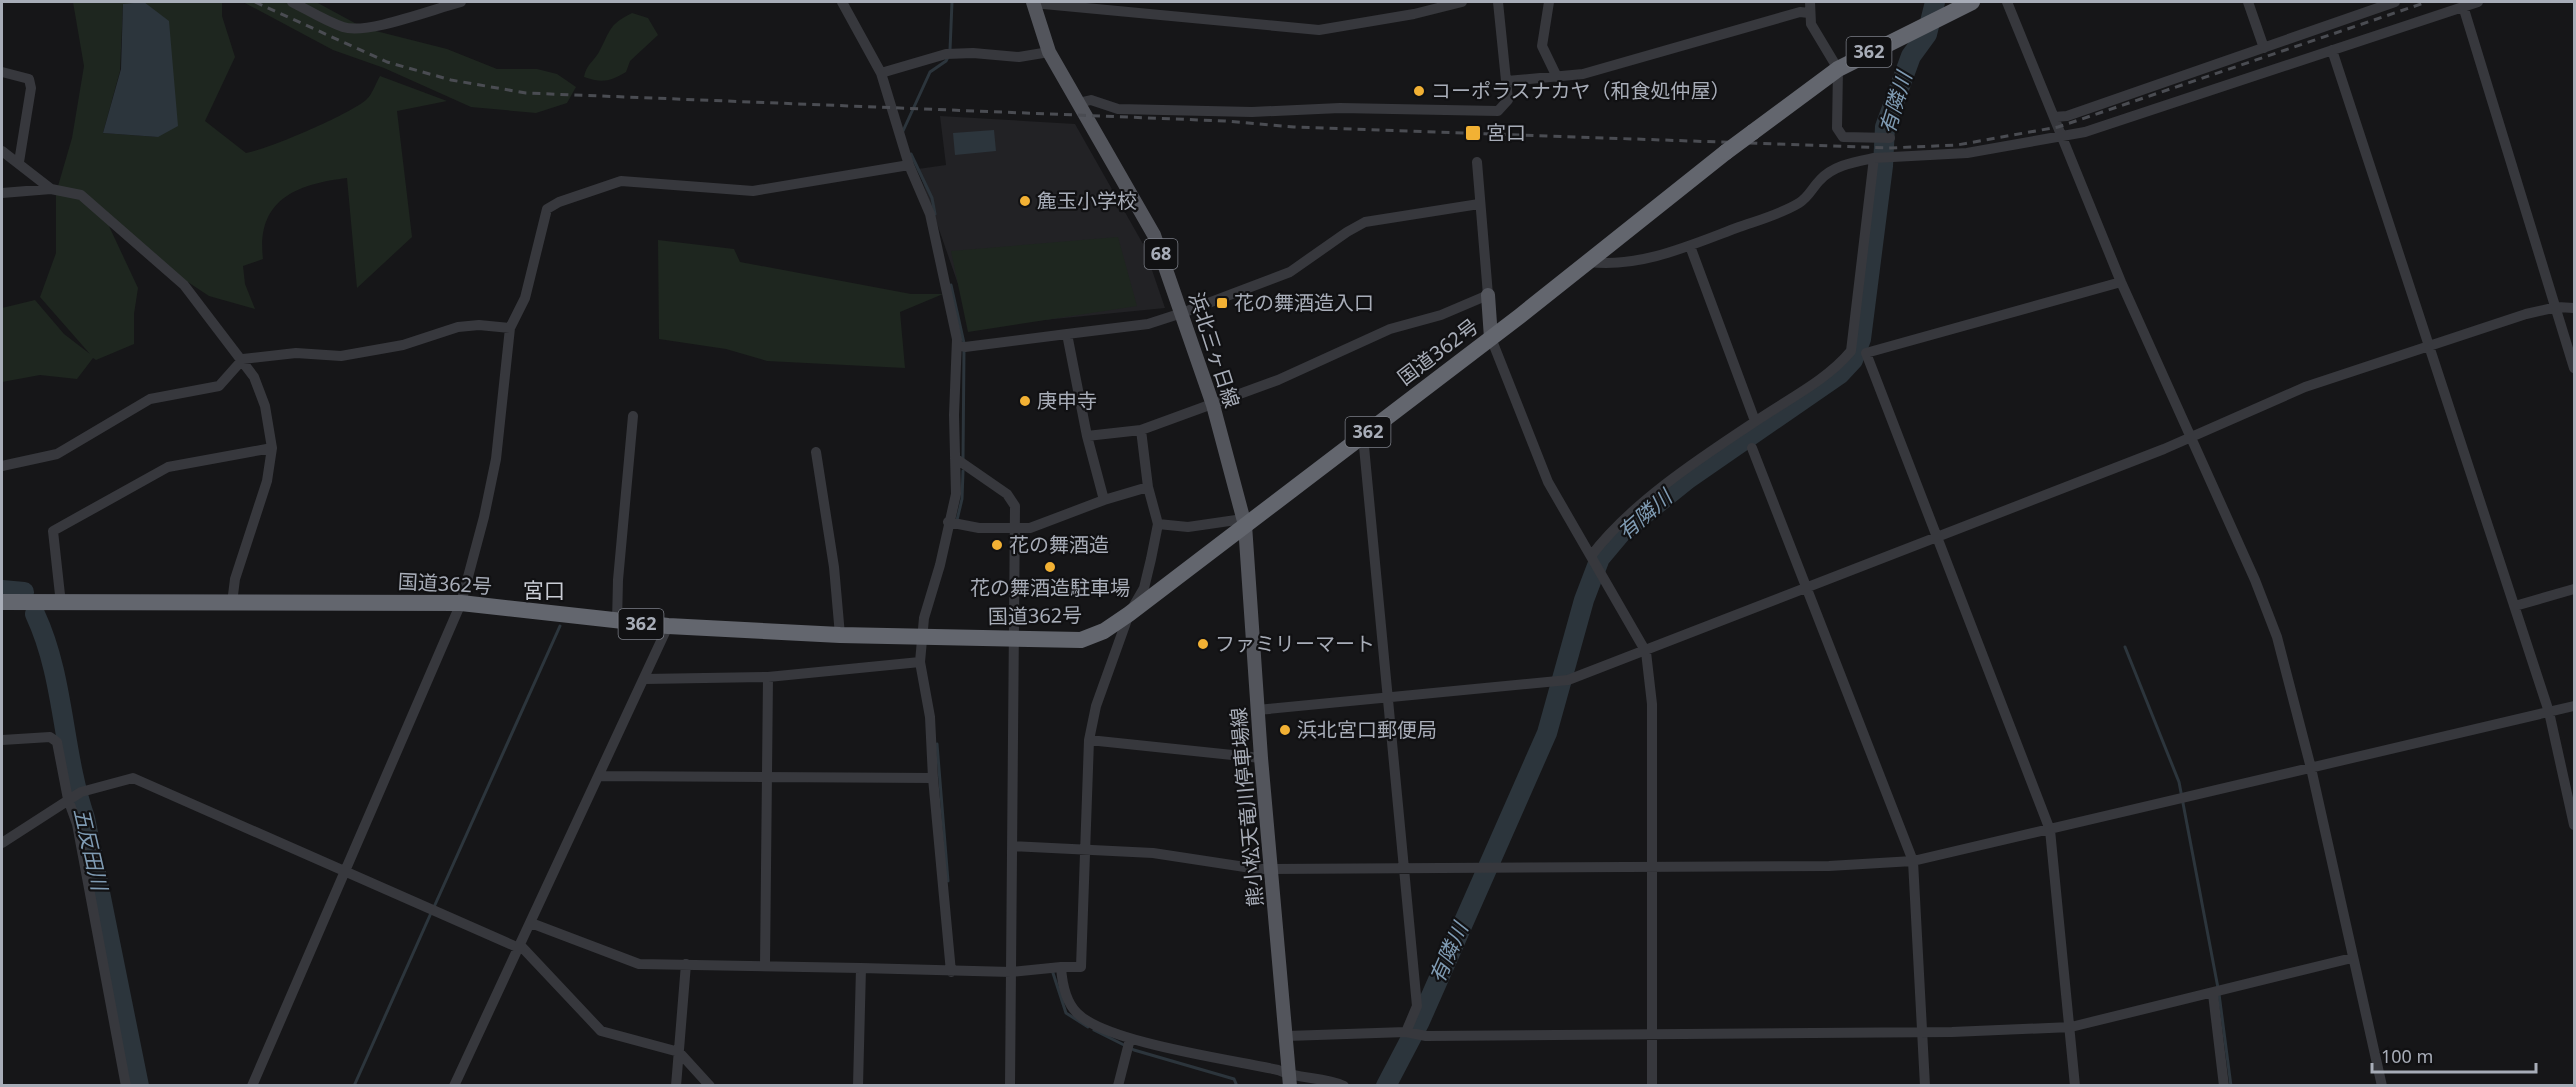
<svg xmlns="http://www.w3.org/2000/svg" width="2576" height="1087" viewBox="0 0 2576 1087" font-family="'Noto Sans','Noto Sans JP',sans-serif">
<rect width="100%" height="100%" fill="#161618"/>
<path fill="#222225" d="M940 116 1075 124 1143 244 1165 308 973 327 918 169 946 165Z"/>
<path fill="#1e261f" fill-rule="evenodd" d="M73 2H222V16L235 57 205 121 246 153C269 149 348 115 366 100 372 95 376 83 380 76L447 101 397 111 412 237 357 288 347 178C296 184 256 200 263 259L243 266 245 284 255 309 209 296 159 263 108 224 138 288 134 314V344L96 360 93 358 77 379 40 375 2 382V308L35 300 64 334 90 354 40 297 56 253V193L72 138 84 66ZM123 4 158 137 103 133 120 71Z
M243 2H316L364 28 447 49 497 69H537L557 74 576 87 567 103 536 113 471 107 384 68 333 50Z
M632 13 648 18 658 35 630 61 626 72C610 82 601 83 584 77 586 65 593 62 599 52 611 30 608 25 632 13Z
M1118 237 1137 306 968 332 951 251Z
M658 240 734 249 740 262 911 294H943L900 312 905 368 767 361 726 349 659 339Z"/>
<path fill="#2c353c" d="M144 2 169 21 178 126 158 137 103 133 121 69 123 4Z
M994 130 996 151 955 155 953 133Z"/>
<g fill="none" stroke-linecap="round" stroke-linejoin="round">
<path stroke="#2c353c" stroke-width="3" d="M950 50 952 2
M903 131 930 72 946 61 948 57
M911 154 932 198 935 214
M951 285 964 343
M963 459 964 349
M957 520 962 499 963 471
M2125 647 2179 782 2218 988
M937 744 948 881
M434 907 560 626
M1052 970 1066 1013 1088 1027
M2219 994 2231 1086
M1094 1030 1134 1050 1234 1079 1237 1086
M354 1086 431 913"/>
<path stroke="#2c353c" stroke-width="20" d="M2 590 24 592
M35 614C65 678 62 752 85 818L139 1086
M1386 1086 1420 1021 1547 733 1584 600 1600 558 1621 533 1688 479 1840 374 1853 360 1861 339 1883 166 1885 127 1911 56 1927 34 1935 2"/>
<path stroke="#37383d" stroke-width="10" d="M292 2C308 10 325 21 343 27 367 35 433 9 461 2
M842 2 881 73 909 165 930 214 957 339 954 415 956 494 940 565 924 618 920 662 930 717 933 778 951 972
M1549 2 1542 46 1557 77
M1810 2 1811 24 1838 69 1837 128 1843 137 1890 138
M2007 2 2121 282 2255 580 2277 637 2311 768 2382 1086
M2248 2 2264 48
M1033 3 1319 30 1414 14 1462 2
M2463 6 2574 368
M2332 50 2549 712 2574 825
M2 72 29 79 31 88 19 162
M881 73 946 54 973 53 1019 57 1049 52
M1507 81 1583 74 1800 12 1809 13
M1078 103 1091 100 1118 109 1252 112 1340 108 1498 111 1508 100 1498 2
M2054 117 2067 116 2395 2
M2 151 51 189
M1874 158 1967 153 2085 132 2478 2
M2 193 51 189 81 195 184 285 254 377 265 406 272 448 267 481 235 579 232 603
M1690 246 1755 421
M1589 262C1641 268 1691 245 1739 227 1759 220 1781 214 1799 203 1809 197 1812 188 1820 180 1834 165 1855 162 1874 158L1851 351C1826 381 1788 399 1756 421 1700 458 1631 503 1591 556
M1067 334 1148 324 1182 313 1290 272 1347 232 1365 222 1479 204
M1491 338 1548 482 1646 652 1652 704V1086
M957 345 965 347 1067 334 1087 436 1104 500
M1087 436 1141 430
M1363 436 1417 1006 1406 1032
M1752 448 1913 861 1925 1086
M816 452 834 567 840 635
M955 458 1007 494 1015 506 1010 1086
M2 466 57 454 150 399 219 386 243 359 296 353 341 356 403 345 458 327 479 325 510 328
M948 522 979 528H1030L1104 500 1148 487 1141 430 1278 380 1390 329 1441 315 1488 295 1477 162
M1158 524 1188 527 1243 519
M61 604 53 531 168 467 272 448
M2515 606 2574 589
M617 622 618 580 633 416
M768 677 920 662
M645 679 768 677 765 964
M1258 710 1568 680 2164 449 2305 387 2526 314 2557 307 2574 308
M2 740 50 737 57 742 68 799 77 824 126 1086
M1089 740 1261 758
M599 776 933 778
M2 843 81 792 133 778 519 948
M1013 846 1153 853 1258 869 1829 866 1913 861 2574 706
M531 923 639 964 861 968
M520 945 601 1031 679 1052 710 1086
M1061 967C1062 982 1065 1001 1077 1013 1106 1043 1234 1060 1278 1070 1299 1080 1323 1076 1344 1086
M2213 994 2224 1086
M1287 1036 1406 1032 1426 1036 1952 1032 2071 1027 2352 958
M252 1086 461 603 484 517 496 459 510 328 525 298 547 209 559 202 621 181 753 191 909 165
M454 1086 668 626
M676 1086 686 964
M858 1086 861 968 1011 972 1061 967H1081L1089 740 1096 706 1129 614 1144 588 1151 559 1158 524 1148 487
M1118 1086 1130 1039
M2075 1086 2050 830 1866 353 2121 282"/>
<path stroke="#53555c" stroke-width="14" d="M1033 2 1049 52 1154 235 1213 405 1245 525 1261 758 1290 1086
M1488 295 1491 338"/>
<path stroke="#63666e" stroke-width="16" d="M1753 132 1838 69 1972 2
M2 602 461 603 668 626 840 635 1081 640 1104 631 1129 614 1520 316 1726 152"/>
<path stroke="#4a4c52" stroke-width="3" stroke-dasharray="8 6" stroke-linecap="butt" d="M255 2 387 62 451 80 526 93 1225 121 1294 127 1889 148 1957 145 2058 127 2427 2"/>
<path stroke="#63666e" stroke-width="16" d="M1726 152 1753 132"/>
</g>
<g fill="#f2b134" stroke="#111113" stroke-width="2">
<circle cx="1419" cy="91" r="6"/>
<rect x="1465" y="125" width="16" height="16" rx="3"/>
<circle cx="1025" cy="201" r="6"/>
<rect x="1216" y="297" width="12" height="12" rx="3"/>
<circle cx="1025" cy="401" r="6"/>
<circle cx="997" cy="545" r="6"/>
<circle cx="1050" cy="567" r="6"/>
<circle cx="1203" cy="644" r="6"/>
<circle cx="1285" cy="730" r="6"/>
</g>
<g text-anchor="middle" stroke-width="4.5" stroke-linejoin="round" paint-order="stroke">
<g fill="#111113" stroke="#7b7e86" stroke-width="1.5">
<rect x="1846.5" y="37" width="45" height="30" rx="4.5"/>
<rect x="1144.5" y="239" width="33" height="30" rx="4.5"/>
<rect x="1345.5" y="417" width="45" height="30" rx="4.5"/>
<rect x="618.5" y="609" width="45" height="30" rx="4.5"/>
</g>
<g font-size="18" font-weight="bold" fill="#a8adb8">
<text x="1869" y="58">362</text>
<text x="1161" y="260">68</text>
<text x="1368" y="438">362</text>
<text x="641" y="630">362</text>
</g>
<g font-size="20" fill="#a8adb8" stroke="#111113" text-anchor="start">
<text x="1431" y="98">コーポラスナカヤ（和食処仲屋）</text>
<text x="1486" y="140">宮口</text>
<text x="1037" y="208">麁玉小学校</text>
<text x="1234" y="310">花の舞酒造入口</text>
<text x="1037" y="408">庚申寺</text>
<text x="1009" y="552">花の舞酒造</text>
<text x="1050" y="595" text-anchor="middle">花の舞酒造駐車場</text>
<text x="1215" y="651">ファミリーマート</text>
<text x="1297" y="737">浜北宮口郵便局</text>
</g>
<g font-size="20" fill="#a8adb8" stroke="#111113">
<text transform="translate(1214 350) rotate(72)" y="7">浜北三ヶ日線</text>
<text transform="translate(1438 352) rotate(-37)" y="7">国道362号</text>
<text transform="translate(445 584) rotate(3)" y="7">国道362号</text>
<text transform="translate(1035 616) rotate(-1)" y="7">国道362号</text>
<text transform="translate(1247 807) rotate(-95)" y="7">熊小松天竜川停車場線</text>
</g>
<g font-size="21" font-style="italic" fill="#7f9bb3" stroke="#111113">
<text transform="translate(1896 103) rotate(-73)" y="7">有隣川</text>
<text transform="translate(1645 515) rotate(-41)" y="7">有隣川</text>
<text transform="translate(90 849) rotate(77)" y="7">五反田川</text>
<text transform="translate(1449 953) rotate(-66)" y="7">有隣川</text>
</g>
<g font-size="21" fill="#c9ccd4" stroke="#111113">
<text x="544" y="598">宮口</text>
</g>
</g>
<rect width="2576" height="1087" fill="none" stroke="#a8adb8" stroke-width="6"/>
<path d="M2372 1063v9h164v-9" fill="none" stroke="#a8adb8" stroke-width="3"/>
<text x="2381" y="1063" font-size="18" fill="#a8adb8" stroke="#111113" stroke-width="4.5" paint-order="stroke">100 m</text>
</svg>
